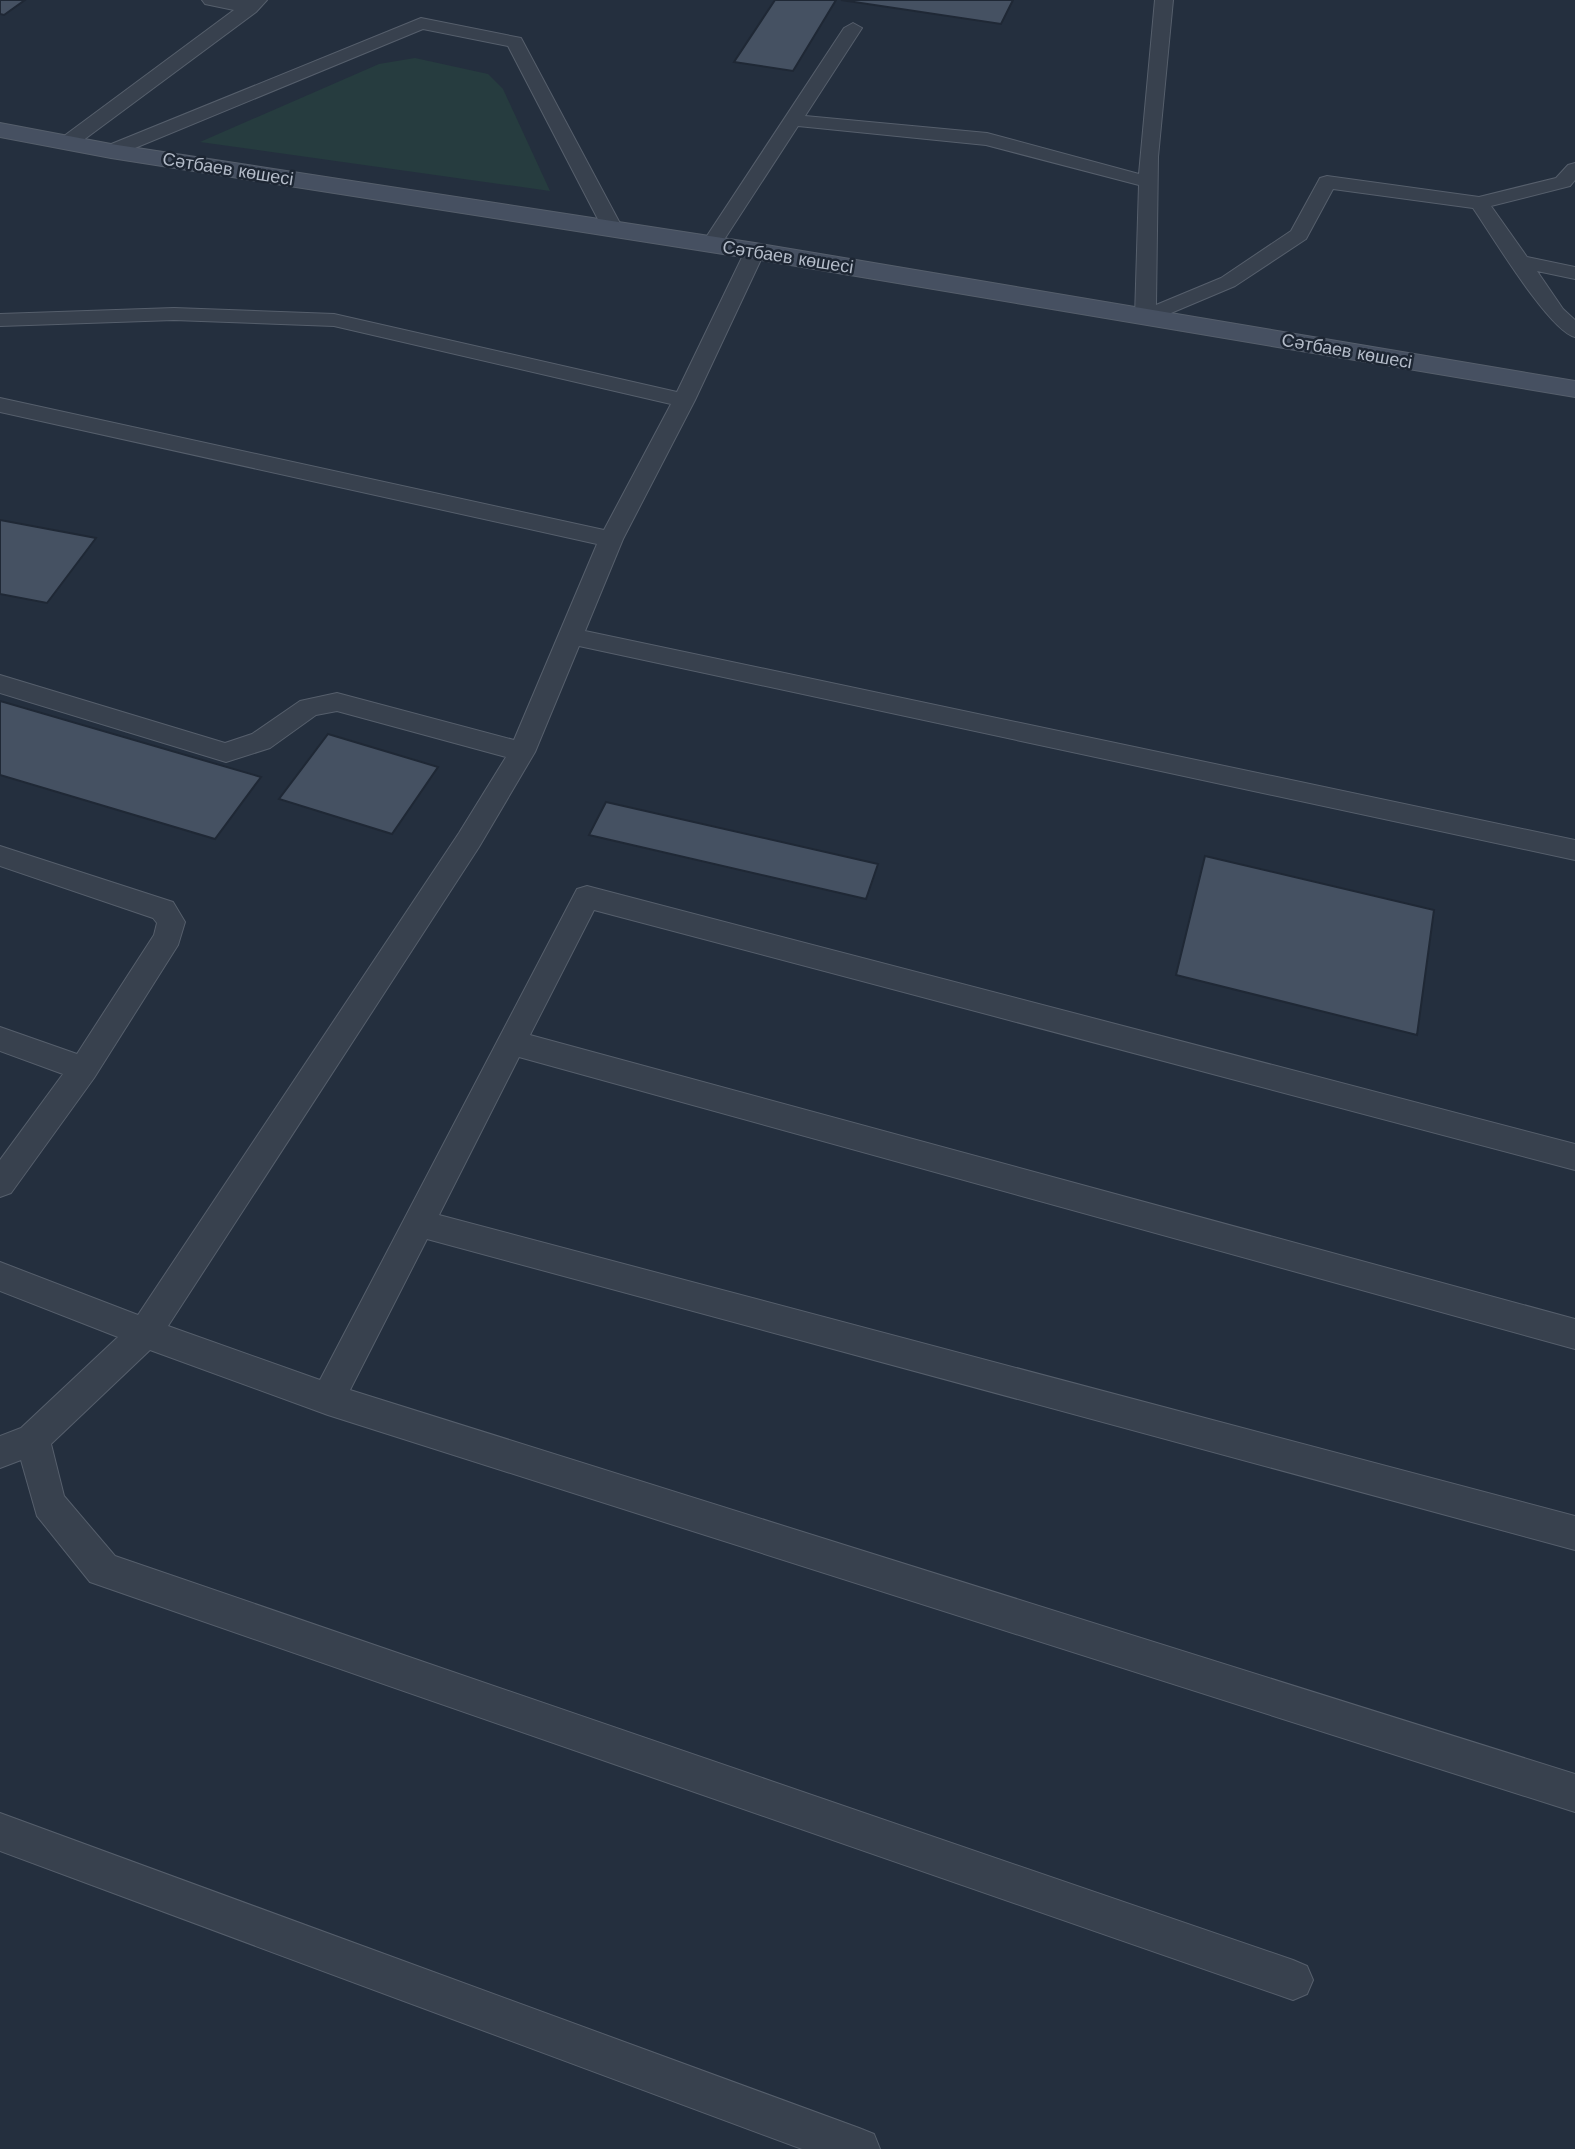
<svg xmlns="http://www.w3.org/2000/svg" width="1575" height="2149" viewBox="0 0 1575 2149" font-family="'Work Sans',sans-serif">
<rect width="100%" height="100%" fill="#242f3e"/>
<path fill="#263c3f" d="M415 58 488 74 503 89 550 191 200 142 379 64Z"/>
<path fill="#455162" stroke="#1f2835" stroke-width="2" d="M0 0H25L4 15 0 14Z
M775 0H836L793 71 734 62Z
M841 0H1013L1001 24Z
M0 520 96 538 47 603 0 594Z
M0 701 261 777 215 839 0 775Z
M328 734 438 767 392 834 279 799Z
M606 802 878 864 866 899 589 835Z
M1205 856 1434 910 1417 1035 1176 975Z"/>
<g fill="none" stroke-linecap="round" stroke-linejoin="round">
<g stroke="#565f6c" stroke-width="2">
<path id="lane" d="M202 0H267L256 12 74 147H60L58 143 60 139 234 10 205 4Z
M1155 0H1173L1158 157 1156 305 1221 278 1291 231 1320 178 1327 176 1479 197 1556 178 1568 165 1575 163V180L1570 186 1491 206 1527 257 1575 267V279L1537 271 1563 309 1575 320V337C1549 331 1491 234 1473 208L1333 189 1306 239 1235 286 1152 321H1138L1135 317 1139 185 986 145 798 126 718 249H704L701 245 844 28 853 23 862 28 805 116 987 133 1139 174Z
M421 18 521 38 623 229 620 233H606L603 229 508 46 423 29 118 155 111 157 102 151 104 147Z
M755 245 762 247 765 251 695 400 623 539 585 631 1575 840V860L579 646 535 752 479 847 168 1326 320 1380 577 889 587 886 1575 1144V1170L594 910 530 1035 1575 1319V1349L519 1057 439 1215 1575 1516V1550L427 1239 350 1390 1575 1774V1812L328 1415 150 1350 51 1444 64 1496 115 1556 1293 1960 1307 1966 1313 1980 1307 1994 1293 2000 90 1582 37 1516 21 1460 0 1468V1436L21 1428 118 1337 0 1291V1262L138 1315 459 833 506 757 337 711 316 715 270 748 226 762 0 693V675L225 743 252 734 300 701 337 693 514 740 597 544 0 412V398L604 530 671 404 334 326 174 320 0 326V314L174 308 334 314 677 392 745 251 748 247Z
M0 846 173 902 185 922 178 945 94 1078 11 1193 0 1197V1160L63 1074 0 1051V1027L77 1054 154 935 157 923 153 918 0 866Z
M0 1813 859 2128 874 2134 880 2149H802L0 1851Z"/>
</g>
<g stroke="#565f6c" stroke-width="2">
<path id="secondary" d="M0 123 111 144 755 243 1575 381V397L755 259 111 158 0 137Z"/>
</g>
<use href="#lane" fill="#38414e" fill-rule="evenodd"/>
<use href="#secondary" fill="#465061" fill-rule="evenodd"/>
</g>
<g text-anchor="middle" stroke-width="5" stroke-linejoin="round" paint-order="stroke">
<g font-size="18" fill="#b4bcc9" stroke="#1d2633">
<text transform="translate(228 169) rotate(9)" y="6">Сәтбаев көшесі</text>
<text transform="translate(788 257) rotate(9)" y="6">Сәтбаев көшесі</text>
<text transform="translate(1347 351) rotate(10)" y="6">Сәтбаев көшесі</text>
</g>
</g>
</svg>
